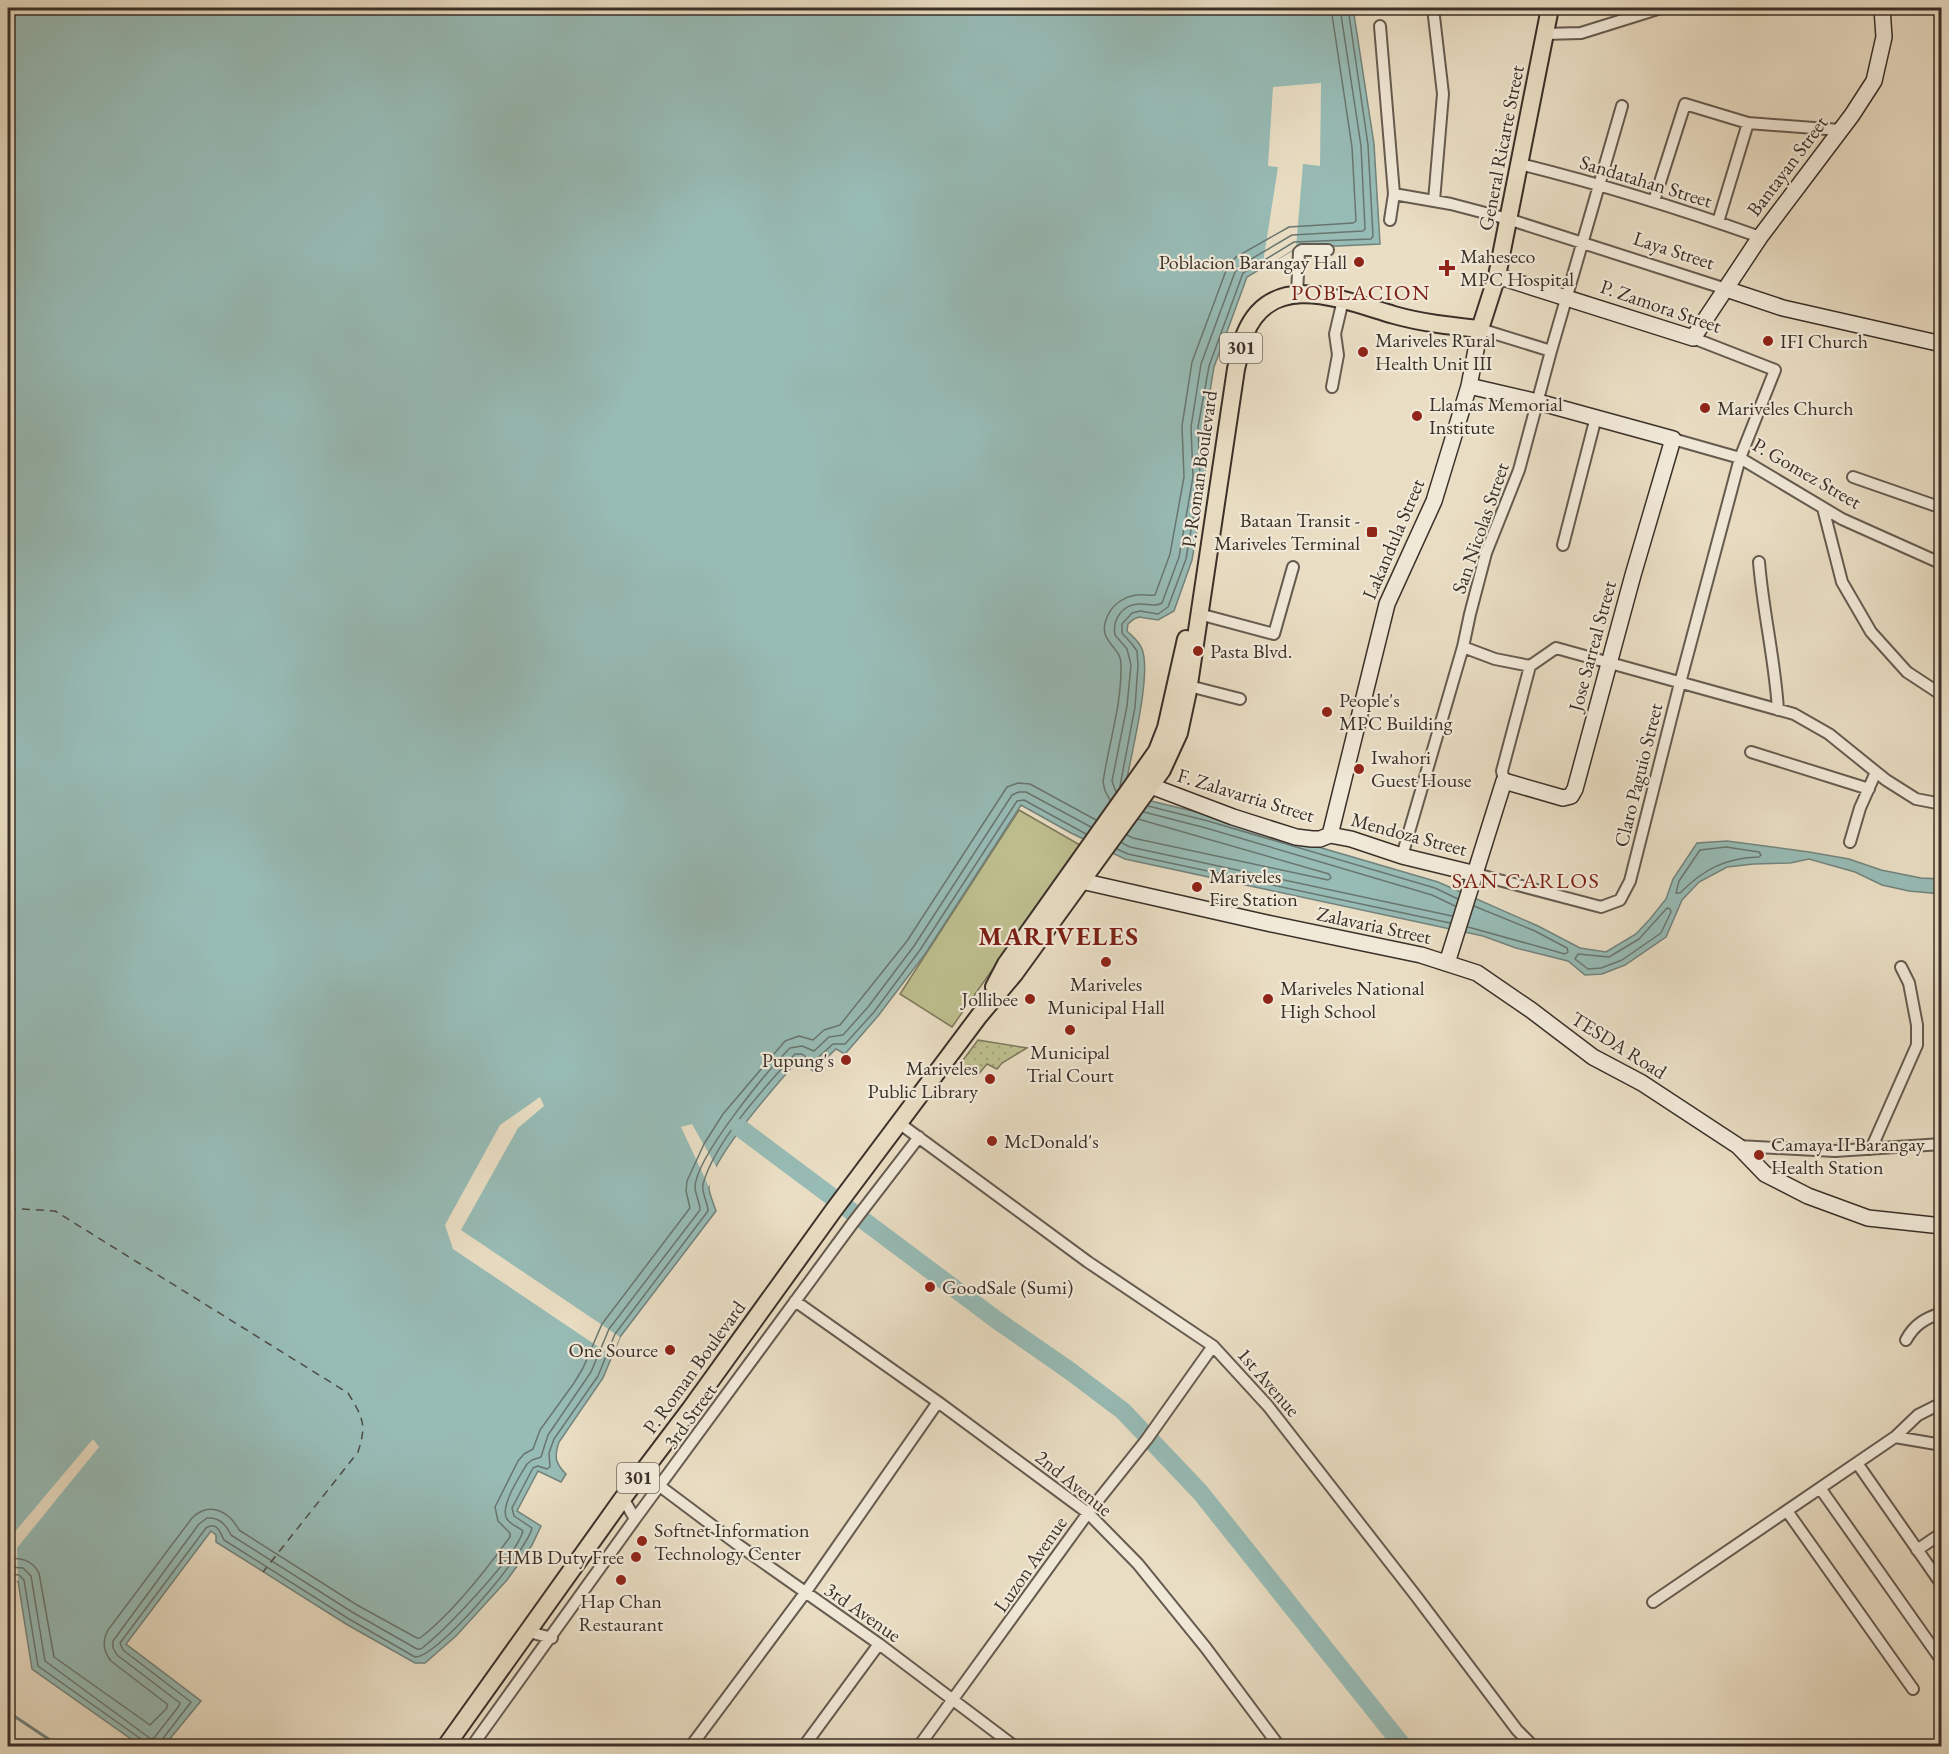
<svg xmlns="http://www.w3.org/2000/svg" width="1949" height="1754" viewBox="0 0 1949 1754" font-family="'EB Garamond',serif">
<defs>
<pattern id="park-dots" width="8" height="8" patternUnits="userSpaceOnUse" patternTransform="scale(1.5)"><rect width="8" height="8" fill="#bebf8f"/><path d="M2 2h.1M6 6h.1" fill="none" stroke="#a4a47b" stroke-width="1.8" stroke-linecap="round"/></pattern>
</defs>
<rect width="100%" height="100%" fill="#e9ddc3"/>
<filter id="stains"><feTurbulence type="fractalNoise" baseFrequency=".00333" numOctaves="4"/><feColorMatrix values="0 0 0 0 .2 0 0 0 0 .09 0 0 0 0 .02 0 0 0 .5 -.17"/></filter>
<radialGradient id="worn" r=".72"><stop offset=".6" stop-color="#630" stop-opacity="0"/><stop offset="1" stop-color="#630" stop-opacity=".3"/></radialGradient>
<path fill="#bebf8f" stroke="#7c785c" stroke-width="1.5" d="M1019 810 1080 845 952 1027 900 994Z"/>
<path fill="url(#park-dots)" stroke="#7c785c" stroke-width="1.5" d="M978 1040 1027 1048 1002 1063 997 1069 987 1064 977 1076 960 1064Z"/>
<path fill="#97bbb5" stroke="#72837d" stroke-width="1.5" d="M8 8H1353L1374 144 1380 244 1296 248 1247 277 1214 367 1204 428 1206 478 1192 560 1174 611 1158 620 1139 617 1134 619 1128 624 1127 631C1133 637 1139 641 1142 649 1152 674 1131 754 1126 784L1151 801 1209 815 1438 882 1538 926 1580 948 1606 952 1636 934 1650 919 1666 899 1673 879 1697 843 1727 841 1809 852 1849 859 1881 870 1921 878 1941 879V894L1909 891 1882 885 1855 872 1809 859 1790 863 1754 864 1727 867 1699 882 1682 900 1666 937 1625 965 1602 974 1585 975 1568 961 1516 948 1483 936 1125 859 1071 833 1021 805 925 954 878 1016 845 1054 836 1049 813 1071 799 1059C780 1081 707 1162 709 1189 710 1196 714 1204 716 1211L620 1337 603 1378 559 1442C554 1457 555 1463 566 1474L561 1482 538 1471 517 1511 541 1526 532 1545 507 1580 456 1636 425 1663H415L346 1624 216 1542V1535L211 1531 126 1644 201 1701 164 1746H141L32 1669 18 1581 8 1580Z"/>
<path fill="#e9ddc3" d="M1321 83 1320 166 1303 164 1296 248 1262 269 1278 167 1268 166 1273 87Z
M540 1097 544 1106 518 1128 461 1230 620 1337 612 1356 453 1249 445 1225 500 1125Z
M692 1124 717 1168 709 1187 681 1127Z
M93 1439 99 1447 17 1548 18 1581 8 1580V1540Z"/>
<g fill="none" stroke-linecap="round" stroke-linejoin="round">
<path stroke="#69766f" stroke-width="1.5" d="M1120 786 1135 707 1138 665 1137 651 1132 644 1122 633V624L1132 613 1140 611 1158 614 1168 607 1186 559 1200 478 1198 427 1209 366 1243 273 1294 242 1371 239 1373 236 1368 145 1348 8
M1116 792 1112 781 1127 706 1131 665 1127 649 1115 635C1112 620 1122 605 1138 604 1147 603 1154 608 1162 603L1179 557 1193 477 1191 427 1201 364 1235 272 1241 265 1292 235 1363 231 1365 229 1361 146 1340 8
M1110 800 1105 791 1103 782C1109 742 1122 704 1121 664 1121 645 1095 642 1108 615 1113 604 1125 596 1137 595 1143 594 1149 596 1155 595L1170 554 1184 477 1182 426 1192 362 1227 268 1236 257 1289 227 1353 223 1356 221 1352 147 1331 8
M1148 806 1208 821 1435 888 1458 899
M1144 812 1206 828 1432 895 1455 906
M1127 835 1133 838 1328 880 1331 878 1329 874 1138 819
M1122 843 1130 847 1452 916
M1726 847 1759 852 1761 855 1759 857C1725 858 1704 869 1680 893H1676L1679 881 1700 850Z
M1117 849 1128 854 1450 923
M1667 908 1670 909 1671 912 1661 933 1622 960 1601 968 1588 969 1575 959 1578 954 1609 957 1639 939Z
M1468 927 1565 954 1568 952 1567 948 1535 931 1474 906
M8 1558C22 1558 32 1560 39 1573L54 1657 150 1725 167 1708V1704L111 1661C103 1651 102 1641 108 1630L192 1518C209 1501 229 1511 239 1530L357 1605 417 1638H420C453 1613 486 1570 510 1537V1533L498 1521 495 1507 518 1461 524 1454 533 1449 540 1430 574 1383 583 1368 602 1324 690 1208 686 1191 687 1181 704 1144 723 1114 785 1041 799 1036 813 1040 824 1030 840 1025 907 941 1007 787 1018 783 1030 784 1096 820
M8 1567 23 1568 31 1576 45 1661 151 1739 154 1738 179 1706 180 1703 117 1655 113 1648V1641L199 1524 207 1518C220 1517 226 1525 231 1535L352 1612 417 1649H421C443 1632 517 1556 523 1531 518 1527 510 1524 507 1519 499 1507 520 1476 527 1464L532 1460 541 1457 548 1435 591 1372 609 1329 700 1210C700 1202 695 1194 695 1187 696 1157 767 1071 790 1048L802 1046 814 1051 829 1037 843 1035 868 1007 914 946 1012 795 1019 792H1026L1091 827
M8 1574 19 1575 24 1580 38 1666 141 1739 144 1746
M160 1746 161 1741 191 1702 123 1650 120 1643 206 1528C217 1521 220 1532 224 1540L349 1619 415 1657C438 1658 527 1551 532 1528L514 1516 512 1508 533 1468 538 1466 547 1469 550 1467 549 1453 554 1439 598 1376 615 1334 708 1211C708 1203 701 1192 703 1184 715 1141 765 1087 795 1054H802L813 1062 833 1044H845L874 1012 920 950 1017 801 1024 800 1086 834"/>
<path stroke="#72837d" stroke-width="3" d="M8 1712 59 1746"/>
<path stroke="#97bbb5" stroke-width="18" d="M740 1128 998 1321 1070 1371 1123 1411 1200 1492 1403 1746"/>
<path stroke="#4d4c45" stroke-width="1.5" stroke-dasharray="8 6" stroke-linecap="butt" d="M8 1208 55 1211 348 1393C363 1418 367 1424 358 1452L263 1572"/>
<g stroke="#665b50" stroke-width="14">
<path id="street" d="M1433 8 1443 94 1434 201
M1380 26 1394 194 1390 220
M1544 34 1581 33 1661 8
M1520 164C1601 184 1681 209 1760 237
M1394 194 1451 204 1508 219 1726 289
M1654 201 1685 104 1748 123 1840 130
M1718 222 1748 123
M1297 294 1299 252 1302 250H1328
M1480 329 1551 351
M1332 387 1338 355 1335 334 1343 300
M1673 439 1740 458 1842 519 1938 562 1942 555
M1853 477 1942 508
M1823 508 1842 582 1871 632 1907 672 1942 695
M1563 545 1596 417
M1759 562C1763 612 1775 660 1778 710
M1199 614 1274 634 1293 567
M1463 647 1495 659 1530 666 1556 648 1794 714 1829 734 1886 780 1916 799 1942 804
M1189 686 1240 699
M1751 752 1869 789
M1504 781 1502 771 1530 666
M1850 842 1860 808 1876 772
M1402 856 1463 647 1470 614 1486 553 1519 470 1551 351 1622 106
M1476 874 1601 907 1620 900 1630 881 1680 683 1740 458 1775 370 1693 338
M899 1123 1088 1262 1213 1346 1268 1406 1416 1596 1517 1730 1533 1746
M1738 1146 1835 1151 1942 1144
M1871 1149 1917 1045V1025L1909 983 1901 967
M795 1301 938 1402 1088 1513 1138 1564 1206 1648 1279 1746
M1906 1340C1914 1325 1925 1318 1942 1313
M1895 1437 1918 1415 1942 1403
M1857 1463 1942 1585
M661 1487 737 1544 879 1644 1014 1746
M1820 1488 1942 1661
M623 1498 635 1519
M1787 1511 1913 1689
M1917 1550 1942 1533
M1653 1602 1895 1437 1942 1445
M529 1632 552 1638
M472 1746 635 1519 852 1224 919 1137
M691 1746 805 1593 938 1402
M804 1746 879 1644
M919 1746 1088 1513 1147 1439 1213 1346"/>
</g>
<g stroke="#3b3029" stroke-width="18">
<path id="secondary" d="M1497 276 1693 338 1760 237 1852 115 1874 81 1884 37 1882 8
M1726 289 1783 308 1942 344
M1151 786 1233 817 1296 837 1312 839H1320L1330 835
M1330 835 1387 604 1434 501 1469 386 1480 329
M1330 835 1351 839 1402 856 1476 874
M1081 881 1267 923 1421 955 1477 973 1531 1010 1593 1057 1642 1083 1738 1146 1765 1174 1808 1196 1868 1218 1942 1226
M1447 963 1504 781 1563 798 1571 796 1575 789 1633 575 1673 439 1538 402 1469 386"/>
</g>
<g stroke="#3b3029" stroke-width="20">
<path id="primary" d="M994 987 1006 964 1157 751 1166 728 1186 639
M446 1746 623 1498 691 1408 833 1211 979 1016 1015 973 1162 770 1179 733 1188 691 1236 369C1239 358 1241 345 1245 334 1272 268 1345 301 1394 315 1422 323 1451 326 1480 329L1497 276 1550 8"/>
</g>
<use href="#street" stroke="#f1e9d8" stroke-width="10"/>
<use href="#secondary" stroke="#f1e9d8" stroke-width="15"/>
<use href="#primary" stroke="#e9ddc3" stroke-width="16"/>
</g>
<g fill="#8f2418" stroke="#f1e9d8" stroke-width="2">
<circle cx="1359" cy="262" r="6"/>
<path d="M1444 259h6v6h6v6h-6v6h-6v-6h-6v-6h6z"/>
<circle cx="1768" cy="341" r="6"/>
<circle cx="1363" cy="352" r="6"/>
<circle cx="1705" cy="408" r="6"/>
<circle cx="1417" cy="416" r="6"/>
<rect x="1366" y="526" width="12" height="12" rx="3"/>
<circle cx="1198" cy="651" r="6"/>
<circle cx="1327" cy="712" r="6"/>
<circle cx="1359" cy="769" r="6"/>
<circle cx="1197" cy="887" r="6"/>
<circle cx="1106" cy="962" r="6"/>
<circle cx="1030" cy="999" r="6"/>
<circle cx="1268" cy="999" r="6"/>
<circle cx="1070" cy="1030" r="6"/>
<circle cx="846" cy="1060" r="6"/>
<circle cx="990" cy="1079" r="6"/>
<circle cx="992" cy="1141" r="6"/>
<circle cx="1759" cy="1155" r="6"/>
<circle cx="930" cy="1287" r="6"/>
<circle cx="670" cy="1350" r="6"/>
<circle cx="642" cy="1541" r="6"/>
<circle cx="636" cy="1557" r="6"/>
<circle cx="621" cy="1580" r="6"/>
</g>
<g text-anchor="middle" stroke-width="4.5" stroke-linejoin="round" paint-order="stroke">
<g fill="#f1e9d8" stroke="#72685e" stroke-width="1.5">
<rect x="1220" y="333" width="42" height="30" rx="4.5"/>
<rect x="617" y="1463" width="42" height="30" rx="4.5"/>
</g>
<g font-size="18" font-weight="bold" fill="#3b3029">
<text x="1241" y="354">301</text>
<text x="638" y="1484">301</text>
</g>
<g font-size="20" fill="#3b3029" stroke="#f1e9d8">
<text transform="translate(1501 148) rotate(-79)" y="7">General Ricarte Street</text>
<text transform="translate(1787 166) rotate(-53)" y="7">Bantayan Street</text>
<text transform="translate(1646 181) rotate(17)" y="7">Sandatahan Street</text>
<text transform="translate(1674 250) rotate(18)" y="7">Laya Street</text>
<text transform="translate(1661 306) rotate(19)" y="7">P. Zamora Street</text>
<text transform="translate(1199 469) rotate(-82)" y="7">P. Roman Boulevard</text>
<text transform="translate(1807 473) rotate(30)" y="7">P. Gomez Street</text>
<text transform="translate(1480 528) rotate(-71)" y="7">San Nicolas Street</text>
<text transform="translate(1393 539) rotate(-67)" y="7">Lakandula Street</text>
<text transform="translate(1592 646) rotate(-75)" y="7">Jose Sarreal Street</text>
<text transform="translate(1638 775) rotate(-76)" y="7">Claro Paguio Street</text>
<text transform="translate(1246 795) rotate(17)" y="7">F. Zalavarria Street</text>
<text transform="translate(1409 834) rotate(15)" y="7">Mendoza Street</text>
<text transform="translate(1374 925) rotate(12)" y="7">Zalavaria Street</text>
<text transform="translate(1619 1045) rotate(32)" y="7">TESDA Road</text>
<text transform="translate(694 1367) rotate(-54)" y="7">P. Roman Boulevard</text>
<text transform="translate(1269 1382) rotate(49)" y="7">1st Avenue</text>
<text transform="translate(690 1416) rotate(-54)" y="7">3rd Street</text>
<text transform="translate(1074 1483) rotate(39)" y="7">2nd Avenue</text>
<text transform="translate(1030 1564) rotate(-55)" y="7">Luzon Avenue</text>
<text transform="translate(863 1612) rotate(35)" y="7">3rd Avenue</text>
</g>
<g font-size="20" fill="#3b3029" stroke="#f1e9d8" text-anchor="start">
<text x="1460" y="263">Maheseco<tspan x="1460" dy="23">MPC Hospital</tspan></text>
<text x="1347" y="269" text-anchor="end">Poblacion Barangay Hall</text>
<text x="1375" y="347">Mariveles Rural<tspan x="1375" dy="23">Health Unit Ⅲ</tspan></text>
<text x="1780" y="348">IFI Church</text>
<text x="1429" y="411">Llamas Memorial<tspan x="1429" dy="23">Institute</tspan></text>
<text x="1717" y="415">Mariveles Church</text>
<text x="1360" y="527" text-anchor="end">Bataan Transit -<tspan x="1360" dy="23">Mariveles Terminal</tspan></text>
<text x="1210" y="658">Pasta Blvd.</text>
<text x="1339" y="707">People's<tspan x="1339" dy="23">MPC Building</tspan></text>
<text x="1371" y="764">Iwahori<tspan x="1371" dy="23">Guest House</tspan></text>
<text x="1209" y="883">Mariveles<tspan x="1209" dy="23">Fire Station</tspan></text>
<text x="1106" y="991" text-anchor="middle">Mariveles<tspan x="1106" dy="23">Municipal Hall</tspan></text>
<text x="1280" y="995">Mariveles National<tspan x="1280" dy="23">High School</tspan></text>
<text x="1018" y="1006" text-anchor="end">Jollibee</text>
<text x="1070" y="1059" text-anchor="middle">Municipal<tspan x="1070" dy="23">Trial Court</tspan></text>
<text x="834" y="1067" text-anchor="end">Pupung's</text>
<text x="978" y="1075" text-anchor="end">Mariveles<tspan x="978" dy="23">Public Library</tspan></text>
<text x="1004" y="1148">McDonald's</text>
<text x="1771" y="1151">Camaya II Barangay<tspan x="1771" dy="23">Health Station</tspan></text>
<text x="942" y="1294">GoodSale (Sumi)</text>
<text x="658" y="1357" text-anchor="end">One Source</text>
<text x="654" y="1537">Softnet Information<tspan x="654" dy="23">Technology Center</tspan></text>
<text x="624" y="1564" text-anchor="end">HMB Duty Free</text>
<text x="621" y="1608" text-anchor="middle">Hap Chan<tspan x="621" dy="23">Restaurant</tspan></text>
</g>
<g font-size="22" letter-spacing="1.5" fill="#7a1f14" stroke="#f1e9d8">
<text x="1361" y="300">POBLACION</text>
<text x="1526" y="888">SAN CARLOS</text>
</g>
<g font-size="26" font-weight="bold" letter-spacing="1.5" fill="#7a1f14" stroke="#f1e9d8">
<text x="1059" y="945">MARIVELES</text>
</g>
</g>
<rect width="1949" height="1754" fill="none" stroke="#e9ddc3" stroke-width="30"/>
<rect x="9" y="9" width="1931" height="1736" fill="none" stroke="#3b3029" stroke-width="3"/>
<rect x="15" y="15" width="1919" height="1724" fill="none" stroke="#3b3029" stroke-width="1.5"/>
<rect width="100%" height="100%" filter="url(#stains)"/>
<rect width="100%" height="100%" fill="url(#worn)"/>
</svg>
